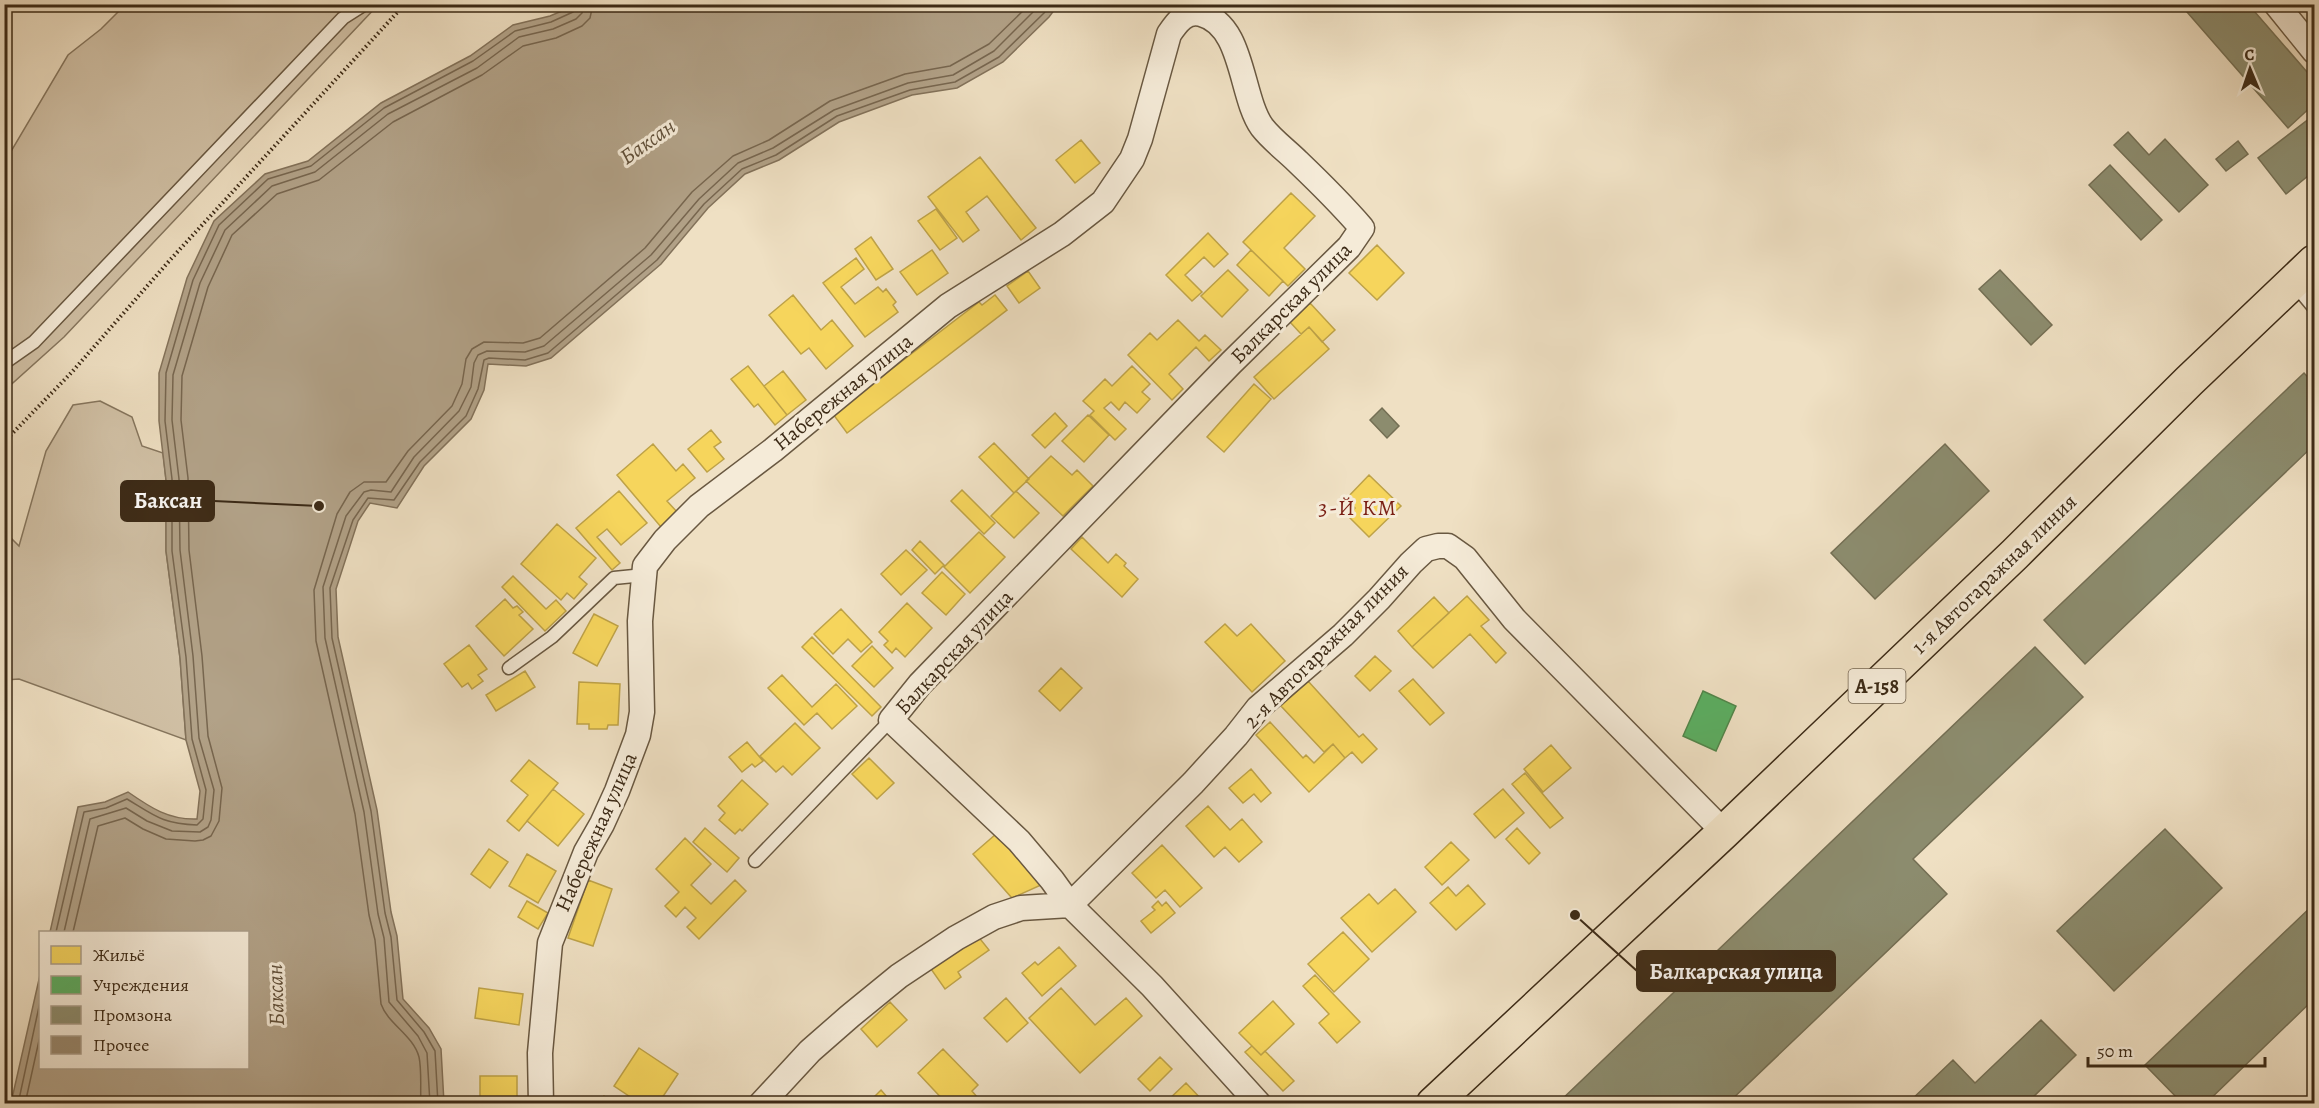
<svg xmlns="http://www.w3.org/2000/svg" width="2319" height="1108" viewBox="0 0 2319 1108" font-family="Alegreya,serif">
<rect width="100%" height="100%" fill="#efe0c3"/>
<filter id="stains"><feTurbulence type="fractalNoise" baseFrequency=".00333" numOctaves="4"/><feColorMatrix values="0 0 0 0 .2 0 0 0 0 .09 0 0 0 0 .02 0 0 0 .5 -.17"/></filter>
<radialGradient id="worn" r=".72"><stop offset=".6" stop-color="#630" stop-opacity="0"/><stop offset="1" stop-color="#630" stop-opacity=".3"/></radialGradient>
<path fill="#d1c1a6" stroke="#86765e" stroke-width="1.5" d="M125 5H378L64 337 5 390V168L10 153 68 55 101 29Z
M100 401 132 417 142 446 163 453 166 480V551L180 658 186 740 19 679 5 680 4 531 19 546 46 451 73 405Z"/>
<path fill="#b2a288" stroke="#83725a" stroke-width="1.5" d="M576 5H1058L1049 17 1003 62 957 88 912 95 839 122 779 160 745 174 708 208 661 264 551 358 526 366 488 364 484 390 471 419 424 466 397 508 370 503 358 521 336 589 338 637 377 810 391 912 397 936 403 999 429 1028 441 1049 444 1103H11L40 975V1068H248V932H50L78 807 105 802 128 792C151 808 169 820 197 819L200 791 186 740 180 658 166 551V480L159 421V373L187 278 214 221 265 174 308 161 381 103 470 56 513 25 550 16Z"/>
<path fill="#f6d55c" stroke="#bea247" stroke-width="1.5" d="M1081 140 1100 163 1075 183 1056 160Z
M980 157 1036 228 1021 240 987 196 966 212 979 230 963 242 928 197Z
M1291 193 1315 216 1284 248 1305 269 1288 286 1243 242Z
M936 209 957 238 940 250 918 221Z
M1208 233 1228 254 1214 267 1204 257 1185 275 1202 292 1192 301 1166 275Z
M871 237 893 269 876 280 855 249Z
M1377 245 1404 273 1377 300 1349 273Z
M932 250 948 273 917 295 900 272Z
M1251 250 1283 281 1269 296 1237 265Z
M856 258 864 269 841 287 855 304 878 287 883 292 886 289 896 302 893 305 898 312 865 337 823 283Z
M1228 270 1248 290 1222 317 1201 296Z
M1028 271 1040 288 1019 303 1007 286Z
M793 295 821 330 832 320 853 346 826 369 809 348 801 354 769 315Z
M995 295 1007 310 847 433 833 414 979 302 982 305Z
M1310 303 1335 330 1322 342 1309 327 1301 334 1290 322Z
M1178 320 1199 341 1205 335 1221 350 1209 361 1196 347 1169 374 1183 389 1172 400 1128 355 1150 333 1157 340Z
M1309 327 1329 349 1274 399 1254 377Z
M748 366 787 415 775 425 758 404 754 407 731 379Z
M1132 366 1150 384 1142 392 1150 399 1137 413 1125 402 1119 410 1111 402 1104 408 1126 429 1115 440 1090 415 1094 411 1083 401 1105 379 1112 386Z
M783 371 806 400 787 415 764 386Z
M1254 384 1271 399 1224 452 1207 437Z
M1055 413 1067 426 1045 448 1032 435Z
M1088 415 1109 435 1084 462 1062 441Z
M711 430 721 442 714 447 724 459 707 472 688 449Z
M994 443 1029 479 1014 493 979 457Z
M653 444 676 471 683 464 695 478 667 501 678 513 661 527 617 475Z
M1051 456 1072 475 1077 470 1093 486 1063 516 1026 481Z
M1369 475 1401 506 1369 537 1348 516 1355 508 1346 499Z
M962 490 995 523 984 534 951 501Z
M619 491 647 523 621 545 607 529 597 537 620 563 612 570 576 528Z
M1016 491 1039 513 1014 538 991 516Z
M557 524 596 558 579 577 587 584 574 599 567 593 561 600 521 564Z
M979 532 1005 557 970 593 944 567Z
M1082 537 1108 563 1116 554 1126 563 1124 566 1138 579 1122 597 1071 549Z
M920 541 944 565 935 574 912 550Z
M906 550 927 570 901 595 881 574Z
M942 572 965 594 946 615 922 593Z
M513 576 546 609 556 600 566 611 545 631 502 587Z
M1467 596 1489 620 1481 626 1506 653 1496 663 1470 634 1433 668 1412 647Z
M1434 597 1449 613 1412 647 1398 631Z
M505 599 513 608 517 606 523 612 519 615 533 629 504 656 476 626Z
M907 603 932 628 905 657 896 648 892 653 884 645 888 641 879 632Z
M841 609 872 642 861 652 848 639 833 654 814 634Z
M594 614 618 626 597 666 573 653Z
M1225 624 1237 636 1251 624 1285 661 1252 692 1205 642Z
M812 637 881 707 872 716 802 647Z
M469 645 487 669 478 675 483 681 472 689 468 683 462 687 444 664Z
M872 646 893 668 874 687 852 666Z
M1375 656 1391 671 1370 691 1355 676Z
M1061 668 1082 688 1060 711 1039 691Z
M525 671 535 687 496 711 486 695Z
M782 675 812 707 836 684 857 706 832 729 817 713 804 725 768 688Z
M1413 679 1444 713 1430 725 1399 691Z
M1308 681 1359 737 1363 734 1377 749 1362 763 1352 752 1345 758 1333 744 1324 752 1281 706Z
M579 682 620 684 618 725H608L607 729H589V724H577Z
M1270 722 1303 758 1306 755 1314 763 1333 744 1345 758 1309 792 1256 735Z
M795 723 820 748 792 775 783 766 776 772 760 756Z
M747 742 763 761 755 767 752 764 742 772 729 757Z
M1551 745 1571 768 1543 792 1524 769Z
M869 758 894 783 877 799 852 774Z
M529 760 558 783 519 831 507 821 528 795 511 781Z
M1251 769 1271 793 1261 802 1254 794 1243 803 1229 788Z
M1525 773 1563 818 1550 828 1512 784Z
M742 780 768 804 742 831 740 829 735 834 719 820 725 813 718 806Z
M553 789 584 814 558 846 527 821Z
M1503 789 1524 813 1495 838 1474 814Z
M1208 806 1230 830 1242 819 1262 842 1239 862 1225 847 1214 857 1186 826Z
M705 828 739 858 727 872 693 842Z
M1517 828 1540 853 1529 864 1506 839Z
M996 834 1041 885 1012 898 973 854Z
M685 838 711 864 691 885 711 904 735 880 746 891 699 939 687 927 696 918 685 907 676 917 665 906 679 892 656 869Z
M1451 842 1469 860 1442 885 1425 867Z
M1162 845 1202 888 1180 907 1165 890 1156 898 1132 873Z
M489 849 508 862 490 888 471 874Z
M527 854 556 871 538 903 509 886Z
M588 880 612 889 593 946 568 938Z
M1468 885 1485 904 1456 930 1430 903 1448 887 1456 896Z
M1395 889 1416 912 1372 952 1341 918 1369 894 1378 904Z
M527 901 548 913 538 929 518 917Z
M1158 901 1162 906 1166 902 1175 913 1151 933 1141 921 1155 910 1152 907Z
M1343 932 1369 959 1334 992 1308 964Z
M977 935 989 950 958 972 961 977 945 989 931 969Z
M1059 947 1076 966 1042 996 1022 973 1035 962 1038 965Z
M1315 975 1360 1022 1337 1043 1319 1023 1329 1014 1303 986Z
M479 988 523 994 519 1025 475 1018Z
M1061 988 1095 1025 1126 998 1142 1016 1080 1073 1029 1018Z
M1006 998 1028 1023 1007 1042 984 1018Z
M1273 1001 1294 1024 1261 1055 1239 1033Z
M890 1002 907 1020 877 1047 861 1029Z
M1252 1046 1261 1055 1265 1051 1294 1081 1283 1091 1245 1052Z
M639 1048 678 1074 658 1104H641L614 1086Z
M943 1049 978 1085 972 1091 983 1104H947L918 1073Z
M1160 1057 1172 1069 1150 1091 1138 1079Z
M480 1076H517V1104H480Z
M1186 1083 1205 1103 1164 1104Z
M881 1090 893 1104H867Z
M604 1096 616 1104H599Z"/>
<path fill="#5aae61" stroke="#51864a" stroke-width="1.5" d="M1703 691 1736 706 1716 751 1683 736Z"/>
<path fill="#8c8c6e" stroke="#746f54" stroke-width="1.5" d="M2180 4H2248L2314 80V104L2288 128Z
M2314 115V171L2286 194 2258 158Z
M2128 132 2149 155 2165 139 2208 185 2179 212 2114 145Z
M2238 141 2248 154 2226 171 2216 159Z
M2110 165 2162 220 2141 240 2089 185Z
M2000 270 2052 325 2031 345 1979 289Z
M2304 373 2314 384V445L2085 664 2044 620Z
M1382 408 1399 426 1387 438 1370 420Z
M1945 444 1989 491 1875 599 1831 553Z
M2035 647 2083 697 1913 859 1947 894 1727 1104H1557Z
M2165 829 2222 888 2114 991 2057 931Z
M2314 904V999L2205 1104H2183L2145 1065Z
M2041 1020 2076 1055 2026 1104H1907L1953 1060 1975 1083Z"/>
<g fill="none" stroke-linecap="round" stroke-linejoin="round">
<path stroke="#77664f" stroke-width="1.5" d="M56 932 84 812 106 808 127 799C155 816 163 824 197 825L203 819 206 790 192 739 186 657 172 551V479L165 421 166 373 193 280 219 225 268 179 311 166 384 108 473 61 515 31 551 22 573 12 576 4
M64 932 90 819 126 808 147 821 172 831 200 832 208 827 211 820 214 790 199 738 193 656 180 550 179 479 172 420 173 375 200 283 225 230 272 186 315 172 388 114 477 68 519 37 553 29 576 19 582 13 584 4
M73 932 98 826 125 818 143 829 166 839 195 841 203 840 211 836 219 821 222 788 208 736 202 656 189 550 188 478 181 420 182 376 208 287 232 235 277 194 319 180 393 122 482 75 523 46 556 38 582 26 590 18 593 4
M18 1104 40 1002
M25 1104 40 1036
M421 1104C420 1089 422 1071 419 1057 413 1035 388 1024 381 1004L375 940 369 915 355 814 316 641 314 590 337 514 350 492 364 482H386L408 451 452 406 462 384 466 359 472 349 484 342 523 343 540 338 645 248 692 192 733 156 769 140 830 101 905 74 950 66 989 44 1030 4
M430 1104 427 1053 418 1036 389 1002 384 938 378 914 364 812 325 638 323 587 346 516 364 492 371 490 391 492 414 457 459 411 471 387 474 363 478 355 487 351 525 352 544 346 651 255 699 199 738 163 773 148 834 110 908 83 953 75 994 51 1041 4
M438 1104 435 1051 424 1032 397 1000 391 937 385 913 371 811 332 638 330 588 353 520 368 498 394 500 420 462 466 416 478 389 484 360 489 358 525 360 548 353 657 260 704 204 742 169 776 155 837 116 910 90 955 82 999 57 1044 13 1051 4"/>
</g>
<path fill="#998970" stroke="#3c2a16" stroke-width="1.5" d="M2301 4H2314V19Z"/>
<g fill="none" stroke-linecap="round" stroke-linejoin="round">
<g stroke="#695841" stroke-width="15">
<path id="service" d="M2294 284 2314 308
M4 363 34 342 343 18 365 4
M509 668 552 637 614 578 644 575
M755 861 891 720"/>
</g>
<g stroke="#695841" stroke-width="27">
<path id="minor" d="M2276 4 2314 51
M541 1104 540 1053 550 943 586 852 602 824 617 791 638 735 642 712 640 621 645 566 665 540 699 506 773 450 948 306 1062 234 1103 202 1132 159 1140 139 1169 34C1177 22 1186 10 1201 14 1244 25 1240 96 1262 127 1272 140 1287 151 1298 162 1320 183 1342 205 1362 228L1349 247 1231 363 920 684 891 720 1019 841 1052 880 1070 905 1152 986 1259 1104
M761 1104 810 1051 850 1016 899 976 956 938 994 917 1021 908 1070 905 1193 783 1236 736 1258 708 1343 635 1379 599 1411 563 1426 549 1438 546H1448L1465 558 1514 619 1724 832"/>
</g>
<g stroke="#3c2a16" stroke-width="36">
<path id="primary" d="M1433 1104 1724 832 2015 554 2189 381 2314 262"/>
</g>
<path stroke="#3c2a16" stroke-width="4" stroke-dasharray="1.5 3" stroke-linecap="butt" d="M4 442 72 372 170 260 405 4"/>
<use href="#service" stroke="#f5ebd8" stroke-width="12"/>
<use href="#minor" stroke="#f5ebd8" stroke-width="24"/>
<use href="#primary" stroke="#efe0c3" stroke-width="33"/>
</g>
<g text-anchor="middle" stroke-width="6" stroke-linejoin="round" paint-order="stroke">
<rect fill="#f5ebd8" stroke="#746450" stroke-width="1.5" x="1848.5" y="669" width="57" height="34" rx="4.5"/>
<g font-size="20" font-weight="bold" fill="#3c2a16">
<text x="1877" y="693">А-158</text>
</g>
<g font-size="21" fill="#3c2a16" stroke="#f5ebd8">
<text transform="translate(1291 303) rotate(-45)" y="7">Балкарская улица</text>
<text transform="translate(843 392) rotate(-39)" y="7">Набережная улица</text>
<text transform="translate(1994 574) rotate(-44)" y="7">1-я Автогаражная линия</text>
<text transform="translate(1326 646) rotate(-45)" y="7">2-я Автогаражная линия</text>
<text transform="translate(954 652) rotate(-47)" y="7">Балкарская улица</text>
<text transform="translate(596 832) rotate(-66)" y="7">Набережная улица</text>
</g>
<g font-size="22" font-style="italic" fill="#5f4e38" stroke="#f5ebd8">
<text transform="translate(647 141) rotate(-35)" y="8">Баксан</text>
<text transform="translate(275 995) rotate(-92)" y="8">Баксан</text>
</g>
<g font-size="22" letter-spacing="1.5" fill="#7a1f14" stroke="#f5ebd8">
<text x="1358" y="515">3-Й КМ</text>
</g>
</g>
<path fill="none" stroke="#3c2a16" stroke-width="2" d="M319 506L214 501M1575 915L1637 971"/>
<g fill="#3c2a16" stroke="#f5ebd8" stroke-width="2">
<circle cx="319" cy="506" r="6"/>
<circle cx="1575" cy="915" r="6"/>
</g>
<g fill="#3c2a16" stroke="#3c2a16" stroke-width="2">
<rect x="121" y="481" width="93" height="40" rx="6"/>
<rect x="1637" y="951" width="198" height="40" rx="6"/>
</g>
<g font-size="22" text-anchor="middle" font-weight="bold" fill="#fff">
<text x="168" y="508">Баксан</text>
<text x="1736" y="979">Балкарская улица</text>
</g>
<rect width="2319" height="1108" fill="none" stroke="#efe0c3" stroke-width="24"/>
<rect x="6" y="6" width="2307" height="1096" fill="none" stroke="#3c2a16" stroke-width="3"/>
<rect x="12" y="12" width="2295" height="1084" fill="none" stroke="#3c2a16" stroke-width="1.5"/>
<rect x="39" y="931" width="210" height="138" fill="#f5ebd8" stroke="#ab9e8a" stroke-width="1.5"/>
<rect x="51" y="946" width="30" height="18" fill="#f6d55c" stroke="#ab9e8a" stroke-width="1.5"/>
<text x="93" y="961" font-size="18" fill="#3c2a16">Жильё</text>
<rect x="51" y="976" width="30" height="18" fill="#5aae61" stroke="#ab9e8a" stroke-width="1.5"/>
<text x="93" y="991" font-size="18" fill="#3c2a16">Учреждения</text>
<rect x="51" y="1006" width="30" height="18" fill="#8c8c6e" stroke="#ab9e8a" stroke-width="1.5"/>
<text x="93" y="1021" font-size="18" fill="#3c2a16">Промзона</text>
<rect x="51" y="1036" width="30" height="18" fill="#998970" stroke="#ab9e8a" stroke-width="1.5"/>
<text x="93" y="1051" font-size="18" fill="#3c2a16">Прочее</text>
<g transform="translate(2250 69) rotate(358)" stroke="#f5ebd8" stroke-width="4.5" paint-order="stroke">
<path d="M0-4.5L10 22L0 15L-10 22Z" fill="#3c2a16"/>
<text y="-9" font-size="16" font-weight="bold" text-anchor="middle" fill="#3c2a16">С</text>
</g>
<path d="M2088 1057v9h177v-9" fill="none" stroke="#3c2a16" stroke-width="3"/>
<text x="2097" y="1057" font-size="18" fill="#3c2a16" stroke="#f5ebd8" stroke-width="4.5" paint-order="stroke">50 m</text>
<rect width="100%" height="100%" filter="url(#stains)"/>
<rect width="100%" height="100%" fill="url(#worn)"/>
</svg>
